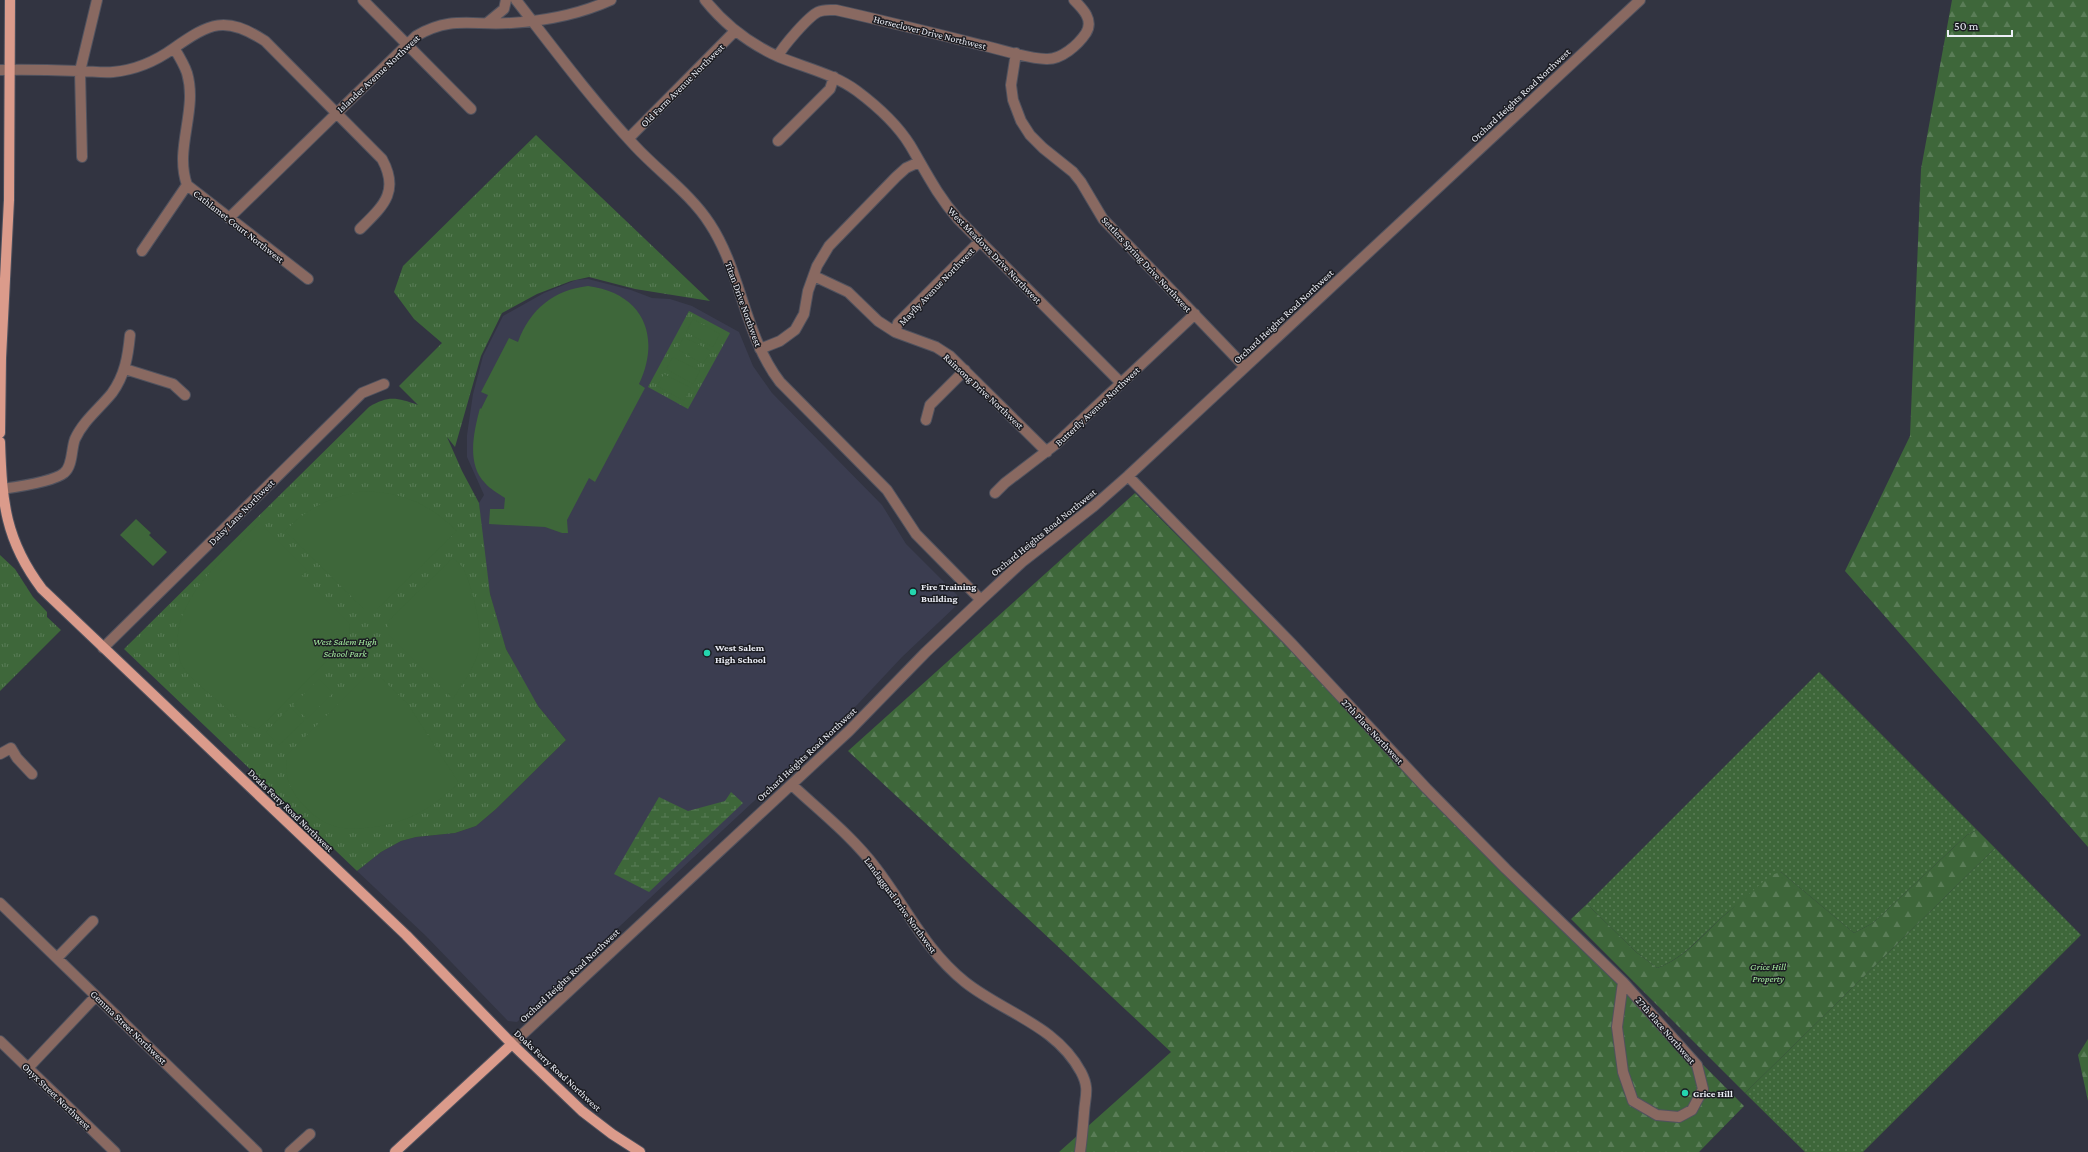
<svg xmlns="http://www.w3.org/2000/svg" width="2088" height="1152" viewBox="0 0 2088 1152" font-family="'Crimson Pro',serif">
<defs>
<pattern id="grass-dots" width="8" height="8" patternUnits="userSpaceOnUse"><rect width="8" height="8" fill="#3e673a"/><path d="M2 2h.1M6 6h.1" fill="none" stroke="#5a7d57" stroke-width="1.8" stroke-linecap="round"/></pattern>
<pattern id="forest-firs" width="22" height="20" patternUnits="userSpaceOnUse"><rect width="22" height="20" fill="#3e673a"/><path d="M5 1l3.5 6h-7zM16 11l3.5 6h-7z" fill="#5a7d57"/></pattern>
<pattern id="wetland-marsh" width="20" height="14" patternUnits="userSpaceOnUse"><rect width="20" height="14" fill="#3e673a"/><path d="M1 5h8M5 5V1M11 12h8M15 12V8" fill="none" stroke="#5a7d57"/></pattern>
<pattern id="park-tufts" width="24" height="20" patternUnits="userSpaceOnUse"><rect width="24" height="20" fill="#3e673a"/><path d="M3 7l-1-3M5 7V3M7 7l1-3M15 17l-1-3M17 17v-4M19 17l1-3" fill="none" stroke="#5a7d57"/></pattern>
</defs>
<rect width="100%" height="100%" fill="#323441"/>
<path fill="#3b3d50" d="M588 279 631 290 652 298 670 299 692 306 739 332 753 366 772 393 882 505 906 544 957 595 959 600 957 605 902 657 857 705 517 1022 508 1021 426 936 357 871 381 852 401 841 416 837 455 833 476 826 496 809 566 740 538 706 526 687 506 649 497 621 490 594 483 547 479 503 484 495 467 457V435L473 394 483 356 503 316 544 293 576 280Z"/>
<path fill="url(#grass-dots)" d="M1819 672 1977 830 1967 835 1873 923 1854 933 1781 872C1761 888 1739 902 1720 919 1700 937 1683 959 1657 968L1636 952 1587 904Z
M1995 848 2081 935 1863 1152H1805L1745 1093Z"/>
<path fill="url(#forest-firs)" d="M1952 0H2088V847L1845 571 1910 436 1921 169Z
M1135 493 1744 1106 1699 1152H1059L1171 1052 848 751Z
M1977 830 1995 848 1745 1093 1571 919 1587 904 1636 952 1657 968C1683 959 1701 937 1720 919 1737 904 1754 890 1771 875L1781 872 1854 933 1873 923 1967 835Z
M2088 1039V1101L2078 1055Z"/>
<path fill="url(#wetland-marsh)" d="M731 792 743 803 649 892 614 874 659 797 688 811 725 801Z"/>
<path fill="url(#park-tufts)" d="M536 135 710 301 635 289 589 277 571 281 537 294 502 313 481 356 455 447 447 437 462 471 479 503 490 594 506 649 538 706 566 740 496 809 476 826 455 833 416 837 401 841 381 852 357 871 124 649 369 407C389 395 397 398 418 405L399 386 442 343 414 319 394 292 403 266Z
M689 311 730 333 688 409 648 387Z
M0 555 15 569 33 597 47 612V617L61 630 0 691Z"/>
<path fill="#3e673a" d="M588 286C642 293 662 335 639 384L645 388 595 482 589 478 567 520 568 533H562L545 527 489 524 490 509H504L505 498C498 493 490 489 485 483 466 464 474 431 480 408L481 409 488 395 481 392 509 338 518 342C530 309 554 290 588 286Z
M693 319 720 334 713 347 686 332Z
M684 337 711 351 703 364 677 349Z
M673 357 700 371 693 384 666 369Z
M664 374 691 388 684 401 657 386Z
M363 491C404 493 428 503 457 531L377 609H364L285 531C310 506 329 498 363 491Z
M136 519 151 533 149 535 167 552 153 566 120 535Z
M259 522 307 570 302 576 349 623 350 638 258 729 248 726 239 719C226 707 191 681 183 667 179 661 179 654 178 647 173 597 228 555 259 522Z
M453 558C457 562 463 566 465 572 473 591 484 633 478 653 473 670 462 684 453 699L388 634V621Z
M365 677H380L407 703 459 783C446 794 431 808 415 815 394 825 367 830 343 828 321 826 300 805 290 786 286 776 286 766 286 756Z
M319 679 333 693 307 719 293 705Z
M290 707 304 721 279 745 266 732Z"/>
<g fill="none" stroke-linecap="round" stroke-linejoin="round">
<g stroke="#50525e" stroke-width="12">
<path id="minor" d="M363 0 471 109
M516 0C554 49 592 100 635 146 659 172 691 194 710 224 742 273 744 335 780 382L887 490 916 534 981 600
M705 0C725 25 750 44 779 57 806 68 834 74 857 91 877 106 897 124 910 145 926 172 937 195 958 219L1121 383
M487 23 504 9 506 0
M174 48C179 56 184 64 187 73 198 111 174 148 187 185L308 279
M1016 53 1011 85 1013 100 1021 121 1030 135 1043 148 1073 172 1081 182 1103 219 1245 367
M778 56C783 46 808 17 818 12 824 9 830 10 836 10 885 21 933 33 981 45 1000 49 1028 59 1046 59 1061 60 1078 45 1086 33 1094 20 1083 9 1074 0
M0 70C26 69 53 70 79 71 90 71 102 73 113 72 135 70 156 61 174 48 210 23 225 15 265 41L382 159C400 192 383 206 360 229
M629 138 735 31
M778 141 830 89 834 77
M82 157 80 71 97 0
M229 218 416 36C452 15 473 26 511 23 545 21 580 14 611 0
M142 251 187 185
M814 276 848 292 878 321 895 332 936 347 950 356 1047 452
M895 332 898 323 979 242
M760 349 780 341 795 330 804 314 808 291 817 266 829 246 896 177 906 168 919 162
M125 369 173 384 185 395
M926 420 930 405 965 370
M1128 476 1292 644 1427 789 1506 869 1623 982 1617 1027 1623 1072 1633 1101 1657 1115 1679 1117 1692 1110 1703 1089 1697 1065 1623 982
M2 489C16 487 53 482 64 473 73 466 71 449 75 439 83 421 100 408 112 393 125 375 128 356 130 335
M995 493 1005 483 1056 444 1195 314
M103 648 362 393 384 384
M0 754 11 748 17 758 32 774
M792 785C820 811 853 837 876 868 906 907 925 950 965 982 1004 1013 1056 1025 1081 1072 1090 1089 1085 1096 1084 1113 1083 1126 1082 1139 1080 1152
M0 903 257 1152
M57 958 93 921
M0 1041 115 1152
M512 1044 849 731 926 652 981 600 1022 562 1094 506 1128 476 1640 0
M28 1068 96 996
M290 1152 310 1134"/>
</g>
<g stroke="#50525e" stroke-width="12">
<path id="major" d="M0 433 1 358 9 200 10 0
M0 442C2 502 5 540 42 589L406 935 512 1044 582 1111 612 1134 640 1152
M395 1152 512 1044"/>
</g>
<use href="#minor" stroke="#896961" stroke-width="10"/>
<use href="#major" stroke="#db9b8b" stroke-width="10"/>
</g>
<g fill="#24d5ae" stroke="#1b1c22" stroke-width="1.5">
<circle cx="913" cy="592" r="4"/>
<circle cx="707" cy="653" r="4"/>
<circle cx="1685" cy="1093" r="4"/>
</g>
<g text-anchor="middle" stroke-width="3" stroke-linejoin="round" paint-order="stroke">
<g font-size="10" fill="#eceef6" stroke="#1b1c22">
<text transform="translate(930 32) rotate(14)" y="4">Horseclover Drive Northwest</text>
<text transform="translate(378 73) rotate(-43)" y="4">Islander Avenue Northwest</text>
<text transform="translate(682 85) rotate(-45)" y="4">Old Farm Avenue Northwest</text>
<text transform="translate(1520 95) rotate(-43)" y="4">Orchard Heights Road Northwest</text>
<text transform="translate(239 226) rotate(38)" y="4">Cathlamet Court Northwest</text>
<text transform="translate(995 255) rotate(46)" y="4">West Meadows Drive Northwest</text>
<text transform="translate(1147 264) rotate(47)" y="4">Settlers Spring Drive Northwest</text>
<text transform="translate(936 286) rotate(-46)" y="4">Mayfly Avenue Northwest</text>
<text transform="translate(744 304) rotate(70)" y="4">Titan Drive Northwest</text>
<text transform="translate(1283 316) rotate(-43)" y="4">Orchard Heights Road Northwest</text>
<text transform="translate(984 391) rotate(43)" y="4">Rainsong Drive Northwest</text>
<text transform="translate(1097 406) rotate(-43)" y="4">Butterfly Avenue Northwest</text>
<text transform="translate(241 512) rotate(-45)" y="4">Daisy Lane Northwest</text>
<text transform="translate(1043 532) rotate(-39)" y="4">Orchard Heights Road Northwest</text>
<text transform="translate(1373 731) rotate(47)" y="4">27th Place Northwest</text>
<text transform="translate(806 754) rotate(-43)" y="4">Orchard Heights Road Northwest</text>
<text transform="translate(291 810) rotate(44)" y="4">Doaks Ferry Road Northwest</text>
<text transform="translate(901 905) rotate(54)" y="4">Landaggard Drive Northwest</text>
<text transform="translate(569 975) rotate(-43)" y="4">Orchard Heights Road Northwest</text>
<text transform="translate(129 1027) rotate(44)" y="4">Gemma Street Northwest</text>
<text transform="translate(1666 1030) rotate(49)" y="4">27th Place Northwest</text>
<text transform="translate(558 1070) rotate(43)" y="4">Doaks Ferry Road Northwest</text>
<text transform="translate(57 1096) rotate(44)" y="4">Onyx Street Northwest</text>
</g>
<g font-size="10" font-weight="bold" fill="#eceef6" stroke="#1b1c22" text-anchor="start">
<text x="921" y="590">Fire Training<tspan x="921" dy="12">Building</tspan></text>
<text x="715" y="651">West Salem<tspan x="715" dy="12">High School</tspan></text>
<text x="1693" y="1097">Grice Hill</text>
</g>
<g font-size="10" font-style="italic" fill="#a7eea1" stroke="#1b1c22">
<text x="345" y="645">West Salem High<tspan x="345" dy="12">School Park</tspan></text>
<text x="1768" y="970">Grice Hill<tspan x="1768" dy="12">Property</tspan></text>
</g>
</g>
<path d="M1948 30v6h64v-6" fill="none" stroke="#eceef6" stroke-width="2"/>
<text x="1954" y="30" font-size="12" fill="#eceef6" stroke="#1b1c22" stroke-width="3" paint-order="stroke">50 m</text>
</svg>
